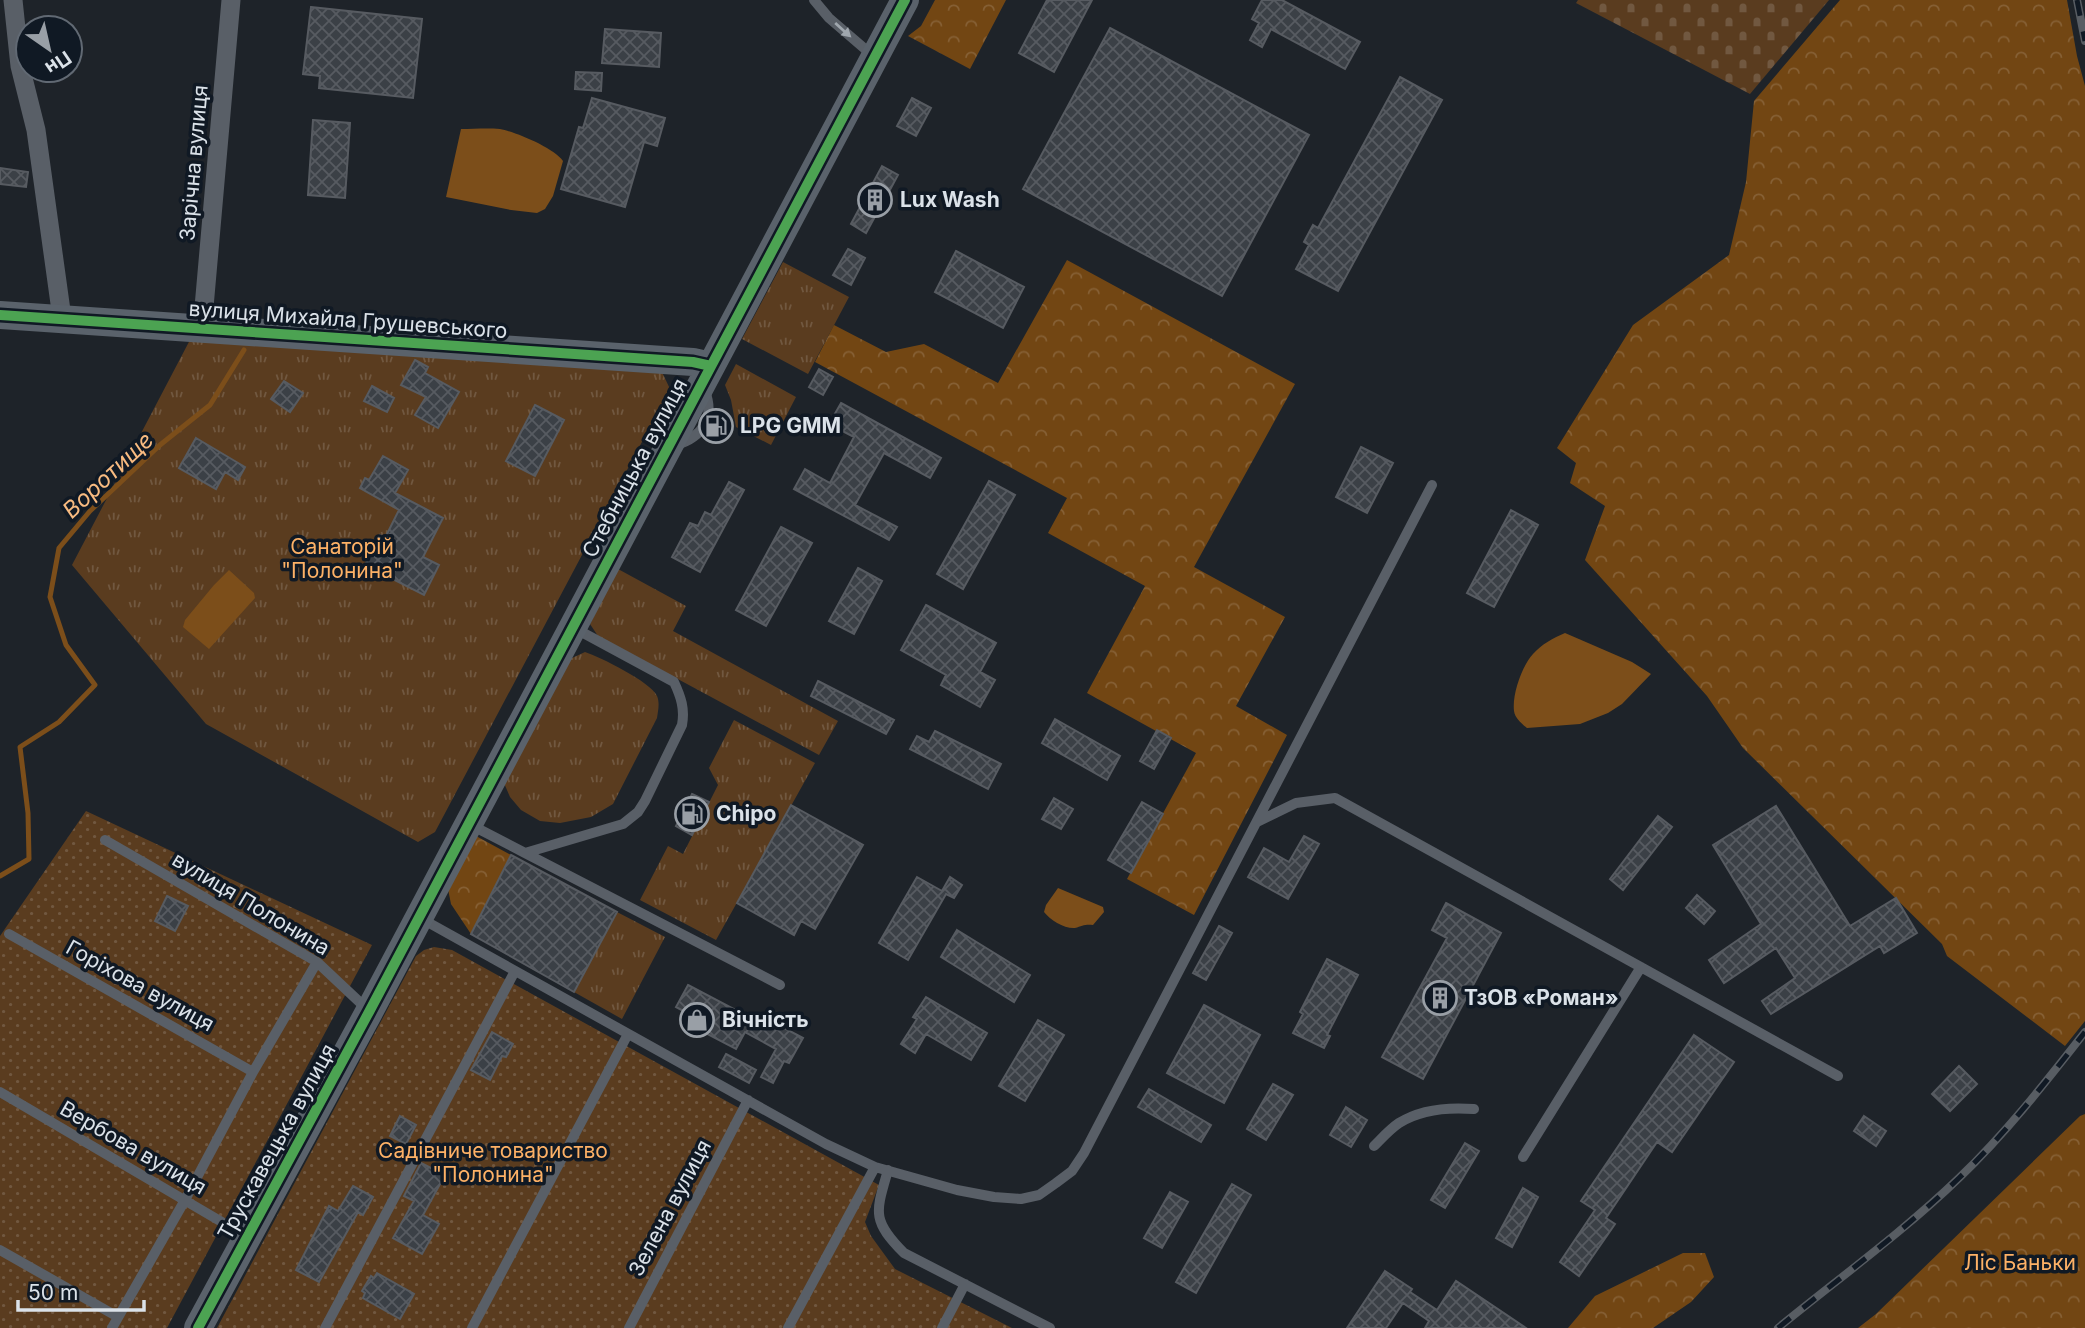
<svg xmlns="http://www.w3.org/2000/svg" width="2085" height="1328" viewBox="0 0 2085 1328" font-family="Inter,sans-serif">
<defs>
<pattern id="grass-tufts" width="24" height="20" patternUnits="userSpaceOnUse" patternTransform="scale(1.75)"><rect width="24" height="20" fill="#5a3c1f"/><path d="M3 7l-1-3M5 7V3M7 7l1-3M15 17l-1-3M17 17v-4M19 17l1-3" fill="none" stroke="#715840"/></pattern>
<pattern id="forest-crowns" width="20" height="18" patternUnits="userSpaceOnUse" patternTransform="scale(1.75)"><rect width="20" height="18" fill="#724613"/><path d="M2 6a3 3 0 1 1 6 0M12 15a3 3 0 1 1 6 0" fill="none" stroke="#866035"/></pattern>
<pattern id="cemetery-stones" width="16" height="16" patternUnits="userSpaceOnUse" patternTransform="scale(1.75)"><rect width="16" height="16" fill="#5a3c1f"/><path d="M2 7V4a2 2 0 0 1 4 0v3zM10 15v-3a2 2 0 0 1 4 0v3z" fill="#715840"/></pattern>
<pattern id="garden-dots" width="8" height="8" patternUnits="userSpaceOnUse" patternTransform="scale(1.75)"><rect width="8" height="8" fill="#5a3c1f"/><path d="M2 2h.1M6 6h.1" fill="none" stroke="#715840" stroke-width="1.8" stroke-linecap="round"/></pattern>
<pattern id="building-cross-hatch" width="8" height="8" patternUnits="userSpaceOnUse" patternTransform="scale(1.75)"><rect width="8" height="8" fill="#3b4046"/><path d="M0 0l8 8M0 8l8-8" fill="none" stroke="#575b61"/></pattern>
</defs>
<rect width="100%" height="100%" fill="#1e2329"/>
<path fill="url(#grass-tufts)" d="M783 262 849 297 808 374 742 339Z
M191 338 661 370 670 389 435 832 418 842 206 724 72 565Z
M736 364 796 397 771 445 736 427 731 400 725 385Z
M618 569 686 606 673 631 838 721 819 755 598 636 590 624Z
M585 652C600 657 651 682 657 696 660 703 658 711 657 718L613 804 591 817 560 823 540 821 521 810 510 797 504 783 570 659Z
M734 720 815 763 716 940 640 900 668 846 683 854 718 785 709 768Z
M617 912 665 937 622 1019 574 992Z"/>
<path fill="url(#forest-crowns)" d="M935 0H1006L970 69 908 36 921 26Z
M1840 0H2067L2077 56 2085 86V1021L2065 1046 1947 956 1942 944 1743 748 1707 696 1585 560 1605 506 1570 483 1576 463 1557 448 1633 325 1729 255 1746 182 1754 101Z
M1067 260 1295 384 1194 567 1285 617 1236 706 1287 735 1194 915 1127 879 1196 753 1087 693 1145 586 1048 533 1067 498 815 362 834 325 886 352 924 344 998 383Z
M476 836 511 855 471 934 451 904 448 889Z
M2085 1114V1328H1858L1876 1314 2080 1116Z
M1683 1253H1705L1714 1277 1691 1302 1653 1328H1568L1595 1296Z"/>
<path fill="url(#cemetery-stones)" d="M1578 0H1829L1750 94 1576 3Z"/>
<path fill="url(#garden-dots)" d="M86 811 372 945 167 1328H0V936Z
M434 947 452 950 879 1185 865 1222 871 1236 895 1269 1012 1328H217L416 956 424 950Z"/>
<path fill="#7c4e1a" d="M461 129C473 129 487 128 500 129 516 132 554 148 563 161L553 196 545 209 537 213 511 210 446 197Z
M229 570 254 593 255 598 209 649 183 627 185 620 214 585Z
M1565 633 1632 662 1651 674 1622 704 1608 713 1580 724 1527 728C1521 723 1515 718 1514 711 1512 694 1522 666 1533 654 1542 644 1553 638 1565 633Z
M1058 888 1103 907 1104 912 1093 925C1085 924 1082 926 1075 928 1065 929 1050 920 1044 912L1046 905Z"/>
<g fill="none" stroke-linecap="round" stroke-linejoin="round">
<path stroke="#7c4e1a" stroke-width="5" d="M0 876 29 859 28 813 20 747 59 722 95 685 66 645 50 597 59 548 90 511 160 445 210 405 244 350"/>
</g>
<path fill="url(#building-cross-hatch)" stroke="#575b61" stroke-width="2" d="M1047 0H1092L1054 72 1019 53Z
M1262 0H1282L1360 42 1345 69 1271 29 1262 47 1250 40 1259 23 1252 19Z
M311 7 422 19 413 98 319 88 320 76 303 74Z
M1110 28 1309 135 1222 296 1023 189Z
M605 29 661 33 659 67 602 63Z
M576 72 602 73 601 91 575 89Z
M1400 77 1442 100 1338 291 1296 269 1309 245 1304 242 1313 225 1318 228Z
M592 98 665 118 657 146 644 142 625 207 561 189 579 127 583 128Z
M912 98 931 108 916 136 897 126Z
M313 120 350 123 345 198 308 195Z
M882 166 898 175 885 199 889 201 882 213 878 211 866 233 851 224Z
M0 168 28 172 26 187 0 184Z
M848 249 865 258 851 285 833 275Z
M956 251 1024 287 1003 328 935 292Z
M415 360 428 367 425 373 459 392 438 428 415 415 426 397 401 385Z
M819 369 833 377 823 395 809 387Z
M284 381 303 393 290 412 271 399Z
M372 386 394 398 387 412 364 401Z
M841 403 941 458 930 478 884 453 855 505 897 527 889 540 794 489 805 469 830 483 854 437 829 424Z
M535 405 564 420 535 476 506 461Z
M196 438 245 467 238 480 225 472 216 489 179 468Z
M1361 447 1393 463 1367 513 1336 497Z
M383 456 408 470 395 493 443 518 423 557 439 565 424 595 365 565 380 535 385 538 399 510 360 488 365 478 369 480Z
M989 481 1015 495 963 589 937 574Z
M729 482 744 490 700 572 672 557 690 523 698 526 705 512 711 515Z
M1511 510 1538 525 1494 607 1467 593Z
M781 527 812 543 766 626 736 610Z
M858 568 882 581 854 634 829 621Z
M926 605 996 643 980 672 995 680 980 707 941 685 946 675 901 650Z
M818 681 894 720 886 734 811 696Z
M1055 719 1120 756 1107 780 1042 743Z
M1157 730 1171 738 1154 769 1140 761Z
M935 731 1001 764 988 789 910 749 917 736 929 742Z
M692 794 709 802 692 835 676 826Z
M1054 798 1073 809 1061 829 1042 819Z
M1142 802 1163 814 1131 873 1108 860Z
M791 805 863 845 815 929 801 921 794 935 737 903Z
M1776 806 1850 926 1896 898 1917 933 1884 953 1880 946 1771 1014 1762 1001 1795 978 1776 948 1724 983 1709 960 1761 924 1713 845Z
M1658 816 1672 827 1623 890 1610 879Z
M1304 836 1319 844 1288 899 1248 877 1264 848 1289 862Z
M511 855 617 912 574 992 471 934Z
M917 877 942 891 950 877 962 885 954 898 946 894 908 960 879 943Z
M1697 895 1715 911 1704 924 1686 908Z
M167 896 188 906 175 931 155 921Z
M1446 903 1501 933 1423 1079 1382 1057 1447 938 1432 930Z
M1219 926 1232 933 1206 980 1193 973Z
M957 930 1030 975 1014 1002 941 957Z
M1327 959 1358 975 1327 1035 1330 1036 1324 1048 1293 1033 1303 1014 1300 1012Z
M688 985 768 1027 771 1021 803 1038 789 1063 784 1061 773 1083 761 1077 776 1049 745 1032 736 1049 696 1028 700 1020 676 1007Z
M926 997 987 1033 971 1060 926 1034 915 1053 901 1044 917 1019 913 1017Z
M1204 1005 1260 1035 1224 1103 1167 1073Z
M1038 1020 1064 1035 1025 1101 999 1086Z
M492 1032 513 1044 506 1057 502 1056 490 1080 471 1070Z
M1694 1035 1734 1062 1672 1152 1657 1142 1606 1218 1615 1224 1579 1276 1560 1262 1595 1210 1581 1201Z
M726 1054 756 1070 749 1083 719 1067Z
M1959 1066 1977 1084 1950 1111 1932 1094Z
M1273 1084 1293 1095 1266 1140 1247 1129Z
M1149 1089 1211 1125 1201 1142 1138 1107Z
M1346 1107 1367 1120 1351 1147 1330 1135Z
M400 1116 416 1125 406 1144 390 1136Z
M1864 1116 1886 1131 1876 1146 1854 1131Z
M1465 1143 1479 1151 1445 1208 1431 1200Z
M421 1163 445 1175 423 1215 439 1224 422 1254 393 1238 414 1201 404 1196Z
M1232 1184 1251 1195 1196 1293 1176 1282Z
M353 1186 373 1197 363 1215 358 1212 319 1282 296 1270 329 1206 338 1211Z
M1523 1188 1538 1197 1512 1247 1496 1238Z
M1170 1192 1188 1202 1162 1248 1144 1238Z
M1385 1271 1412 1289 1410 1292 1437 1310 1456 1281 1526 1328H1425L1429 1321 1403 1303 1386 1328H1347Z
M377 1273 414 1294 400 1319 363 1298 365 1293 362 1291 371 1276 374 1278Z"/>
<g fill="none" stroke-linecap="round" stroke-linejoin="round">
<path stroke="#595f67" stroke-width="10" d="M814 0 829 18 872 55
M676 445C703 437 715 417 705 391
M1257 822 1296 803 1335 798 1838 1076
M471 825 525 853 623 824 638 812 645 801 682 725C685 709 681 697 674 682L576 629
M105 840 317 962 368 1010
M525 853 780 985
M422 919 826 1144 875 1167 957 1190 994 1197 1021 1199 1039 1195 1056 1183 1072 1171 1084 1153 1432 485
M9 934 253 1072
M0 1092 244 1235
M1374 1146C1382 1138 1390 1129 1399 1123 1421 1109 1448 1107 1474 1109
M1523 1157 1641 967
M888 1170C876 1212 871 1220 904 1253L1050 1328
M0 1250 118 1317
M112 1328 185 1200 253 1072 317 962
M325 1328 515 971
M472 1328 628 1034
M629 1328 748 1100
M788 1328 875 1167
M942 1328 965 1284"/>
<path stroke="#595f67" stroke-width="19" d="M13 0 20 66 36 130 62 318
M202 330 231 0"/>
<path stroke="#5a626b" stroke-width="28" d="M0 315 693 362 711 366
M198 1328 369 1012 905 0"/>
<g stroke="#585d63" stroke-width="8">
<path id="rail" d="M2077 0 2085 41
M1778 1328C1838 1279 1903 1232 1959 1178 2006 1133 2045 1083 2085 1032"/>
</g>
<use href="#rail" stroke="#101924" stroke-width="5" stroke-dasharray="16" stroke-linecap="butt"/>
<g stroke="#101924" stroke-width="15">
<path id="cycleway" d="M0 315 693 362 711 366
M198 1328 369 1012 905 0"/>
</g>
<use href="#cycleway" stroke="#4ca352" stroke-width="10"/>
</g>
<defs><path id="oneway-solid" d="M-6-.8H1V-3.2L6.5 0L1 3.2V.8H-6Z" transform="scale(1.75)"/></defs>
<use fill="#a0a7ae" href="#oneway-solid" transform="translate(843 30) rotate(42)"/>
<defs>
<g id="building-ring" transform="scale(1.75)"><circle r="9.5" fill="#101924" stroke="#999fa6" stroke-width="1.5"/><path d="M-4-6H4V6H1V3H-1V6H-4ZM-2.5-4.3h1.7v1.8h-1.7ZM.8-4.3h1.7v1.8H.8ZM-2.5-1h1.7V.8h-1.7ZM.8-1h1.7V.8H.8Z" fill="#999fa6"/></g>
<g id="fuel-ring" transform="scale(1.75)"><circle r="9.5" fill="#101924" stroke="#999fa6" stroke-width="1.5"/><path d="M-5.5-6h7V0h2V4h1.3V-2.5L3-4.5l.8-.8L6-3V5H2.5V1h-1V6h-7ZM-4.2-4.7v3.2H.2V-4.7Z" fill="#999fa6"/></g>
<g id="shop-ring" transform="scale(1.75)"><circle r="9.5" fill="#101924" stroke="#999fa6" stroke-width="1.5"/><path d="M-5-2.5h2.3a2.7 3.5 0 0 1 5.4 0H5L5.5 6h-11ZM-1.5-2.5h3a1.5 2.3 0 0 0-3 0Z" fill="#999fa6"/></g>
</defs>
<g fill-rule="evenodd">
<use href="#building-ring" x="875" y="200"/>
<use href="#fuel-ring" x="716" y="426"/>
<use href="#fuel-ring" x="692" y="814"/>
<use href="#building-ring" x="1440" y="998"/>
<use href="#shop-ring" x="697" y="1020"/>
</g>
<g text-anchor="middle" stroke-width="7" stroke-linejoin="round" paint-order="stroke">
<g font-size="21" fill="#dbe2e9" stroke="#101924">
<text transform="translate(194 163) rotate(-85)" y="7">Зарічна вулиця</text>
<text transform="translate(348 320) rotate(4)" y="7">вулиця Михайла Грушевського</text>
<text transform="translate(635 468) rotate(-62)" y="7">Стебницька вулиця</text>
<text transform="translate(251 904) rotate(31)" y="7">вулиця Полонина</text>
<text transform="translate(140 986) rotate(29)" y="7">Горіхова вулиця</text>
<text transform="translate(277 1142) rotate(-61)" y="7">Трускавецька вулиця</text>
<text transform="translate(133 1148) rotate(30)" y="7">Вербова вулиця</text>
<text transform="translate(670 1208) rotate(-62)" y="7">Зелена вулиця</text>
</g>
<g font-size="21" font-weight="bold" fill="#dbe2e9" stroke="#101924" text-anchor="start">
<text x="900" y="207">Lux Wash</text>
<text x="740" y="433">LPG GMM</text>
<text x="716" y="821">Chipo</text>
<text x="1464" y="1005">ТзОВ «Роман»</text>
<text x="722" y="1027">Вічність</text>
</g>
<g font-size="21" fill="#fdb166" stroke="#101924">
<text x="342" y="554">Санаторій<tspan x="342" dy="24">"Полонина"</tspan></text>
<text x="493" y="1158">Садівниче товариство<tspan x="493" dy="24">"Полонина"</tspan></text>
<text x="2020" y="1270">Ліс Баньки</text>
</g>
<g font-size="23" font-style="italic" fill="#f8bb81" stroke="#101924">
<text transform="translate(108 475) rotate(-43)" y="8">Воротище</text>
</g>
</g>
<g transform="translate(49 49) rotate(146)"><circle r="33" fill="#101924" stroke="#616973" stroke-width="2"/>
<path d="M0-5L12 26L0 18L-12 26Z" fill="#999fa6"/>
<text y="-10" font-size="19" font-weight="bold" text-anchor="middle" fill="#dbe2e9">Пн</text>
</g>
<path d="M18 1300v10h126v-10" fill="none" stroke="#dbe2e9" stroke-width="3.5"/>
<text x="28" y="1300" font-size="21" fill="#dbe2e9" stroke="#101924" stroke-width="5" paint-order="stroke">50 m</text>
</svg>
